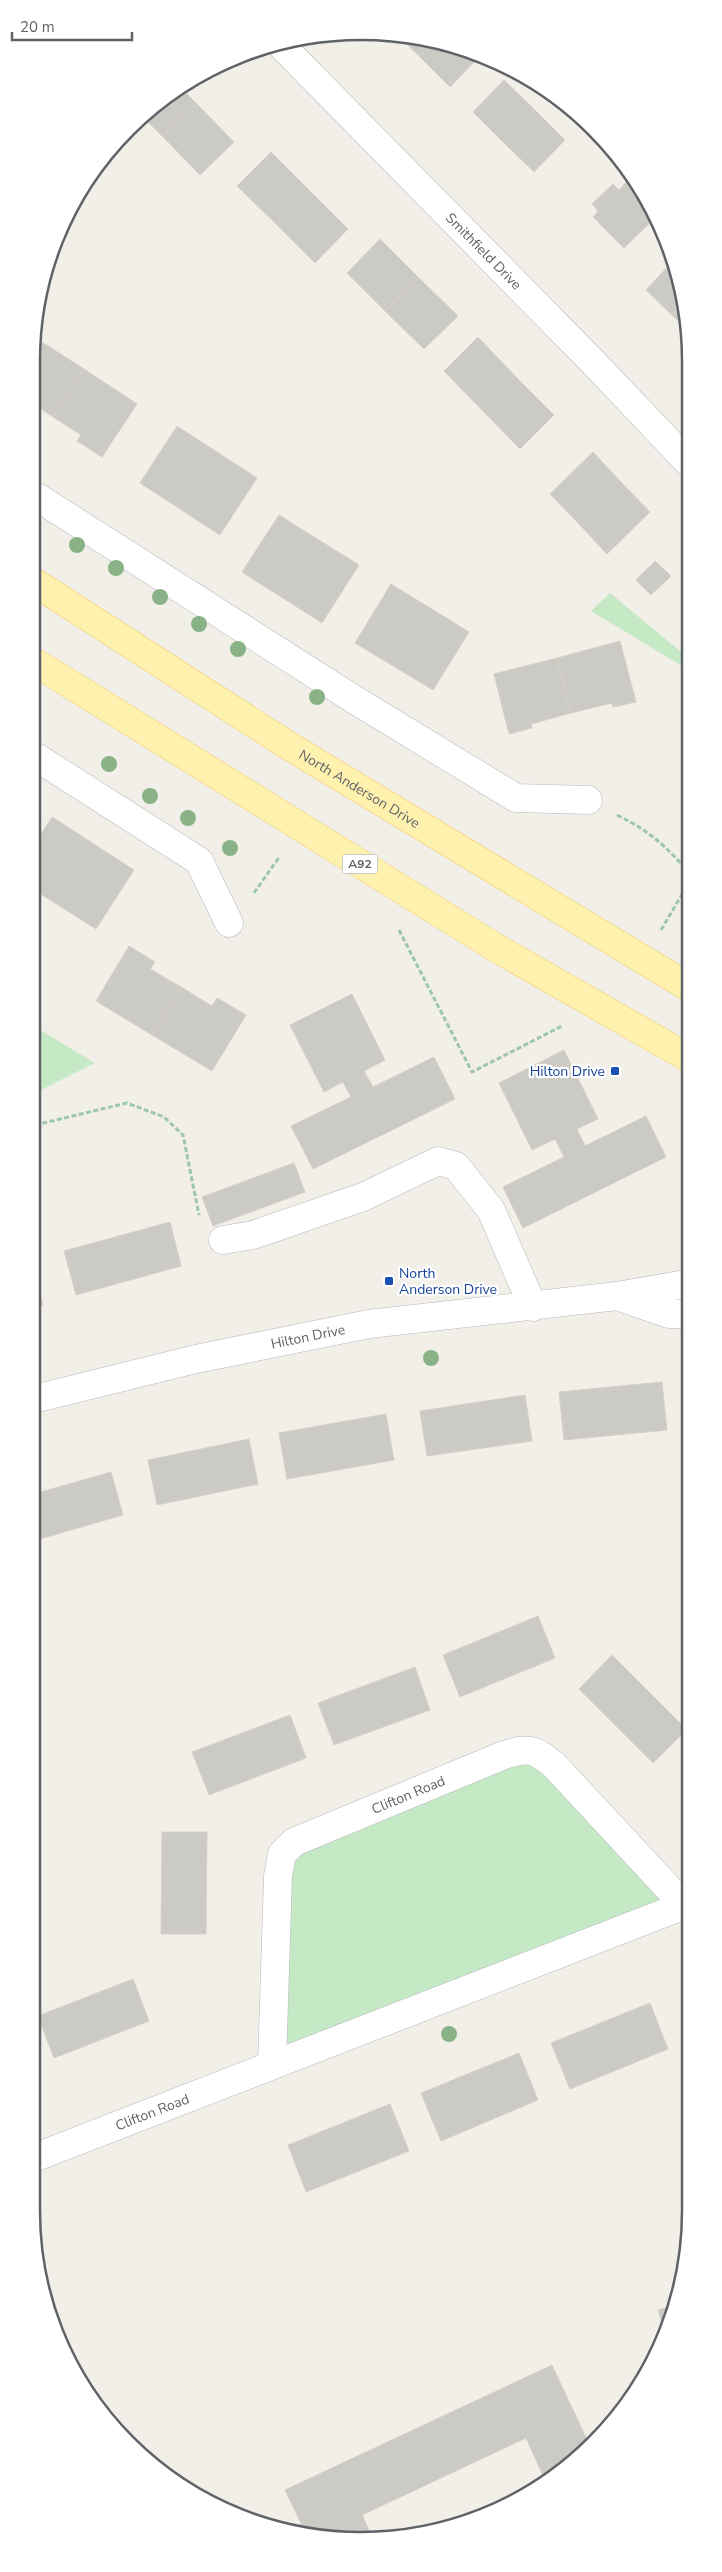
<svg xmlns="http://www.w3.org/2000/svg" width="722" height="2572" viewBox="0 0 722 2572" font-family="'Nunito Sans',sans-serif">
<rect width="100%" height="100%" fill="#f1efe8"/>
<path fill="#c5e8c5" d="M610 593 687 657V669L591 611Z
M35 1027 95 1063 35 1093Z
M523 1749 684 1905 272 2064 282 1854Z"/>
<path fill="#cccac5" stroke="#d6d1c6" d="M397 35 425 38 434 41 419 56Z
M434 41 480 56 450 87 419 56Z
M504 80 535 110 503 142 473 112Z
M179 86 196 103 162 136 142 116Z
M196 103 234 142 200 175 162 136Z
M535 110 565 140 534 172 503 142Z
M271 152 310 191 276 224 237 186Z
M630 178 657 216 624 248 593 217 598 211 592 204 613 184 619 190Z
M310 191 348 229 315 263 276 224Z
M380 239 419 278 385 311 347 273Z
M671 263 684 304 672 315 646 290Z
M419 278 458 316 424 349 385 311Z
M684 304 688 318V330L672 315Z
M478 337 516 377 482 410 444 371Z
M37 339 84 369 53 417 37 406Z
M84 369 137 404 102 457 77 441 81 435 53 417Z
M516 377 554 415 520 449 482 410Z
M177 426 257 478 220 535 140 483Z
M593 452 620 481 577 522 550 494Z
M620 481 650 512 607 554 577 522Z
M279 515 359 565 322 623 242 572Z
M655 561 671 576 651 595 636 580Z
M391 584 469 632 433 690 355 643Z
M620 641 636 702 613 707 612 703 571 713 557 658Z
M557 658 571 713 531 724 532 728 509 734 494 674Z
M52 817 134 870 96 929 36 891V842Z
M129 946 155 962 150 969 181 987 152 1035 96 1001Z
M181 987 212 1006 217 998 246 1015 212 1071 152 1035Z
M352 994 385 1060 364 1071 373 1087 434 1057 455 1099 313 1169 291 1126 351 1097 343 1082 324 1092 290 1025Z
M564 1050 598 1119 577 1129 585 1146 646 1116 666 1157 523 1228 503 1187 564 1157 555 1139 532 1150 499 1083Z
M294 1163 305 1192 213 1226 202 1197Z
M170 1222 181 1266 76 1295 64 1251Z
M34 1273 43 1305 34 1307Z
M662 1382 667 1430 564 1440 559 1392Z
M525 1395 532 1441 427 1456 420 1411Z
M386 1414 394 1460 287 1479 279 1433Z
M249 1439 258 1484 157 1505 148 1460Z
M111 1472 123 1515 33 1541 34 1494Z
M538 1616 555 1658 460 1697 443 1655Z
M612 1655 685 1728V1731L653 1763 579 1689Z
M415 1667 430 1710 334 1745 318 1703Z
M290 1715 306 1758 209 1795 192 1752Z
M162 1832H207L206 1934H161Z
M133 1979 149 2021 54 2058 38 2016Z
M650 2003 668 2049 570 2089 551 2043Z
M519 2053 538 2100 441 2141 421 2093Z
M390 2104 409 2151 306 2192 288 2145Z
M673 2306 664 2330 658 2310Z
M552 2365 590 2446 562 2473 546 2482 526 2438 362 2515 372 2537 339 2540 306 2534 285 2490Z"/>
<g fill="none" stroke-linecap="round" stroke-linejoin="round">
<g stroke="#b5b8bc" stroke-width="29">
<g id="minor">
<path id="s1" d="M279 43 590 359 688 462"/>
<path d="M37 497 355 700 516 798 588 800"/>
<path d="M36 757 199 861 229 923"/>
<path d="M223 1240 253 1235 363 1197 438 1161 456 1166 491 1210 533 1307"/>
<path d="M620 1297 669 1314H686"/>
<path id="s2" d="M34 1399 196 1359 369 1324 617 1296 686 1284"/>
<path id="s3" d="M272 2064 278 1876 282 1854 294 1842 504 1755C529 1747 534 1749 554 1765L684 1905"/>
<path id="s4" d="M31 2159 685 1905"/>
</g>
</g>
<g stroke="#f2c960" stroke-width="29">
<g id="major">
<path id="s5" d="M37 584 289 746 687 986"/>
<path d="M36 663 498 949 687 1057"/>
</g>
</g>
<path stroke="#9cc7a9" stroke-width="3" stroke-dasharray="5 2.5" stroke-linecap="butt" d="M617 815C646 829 667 846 687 871
M254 893 280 856
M399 930 472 1072 562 1026
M661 930 687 886
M35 1125 127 1103 164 1117 183 1135 199 1215"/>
<use href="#minor" stroke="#fff" stroke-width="28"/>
<use href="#major" stroke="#fff2af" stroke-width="28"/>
</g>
<g fill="#89b387">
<circle cx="77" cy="545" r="8"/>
<circle cx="116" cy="568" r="8"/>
<circle cx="160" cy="597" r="8"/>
<circle cx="199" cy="624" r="8"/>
<circle cx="238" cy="649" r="8"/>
<circle cx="317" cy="697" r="8"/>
<circle cx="109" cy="764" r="8"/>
<circle cx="150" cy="796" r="8"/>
<circle cx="188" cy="818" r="8"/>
<circle cx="230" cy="848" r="8"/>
<circle cx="431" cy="1358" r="8"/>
<circle cx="449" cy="2034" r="8"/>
</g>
<g fill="#1a4fb4" stroke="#fff" stroke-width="2">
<rect x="610" y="1066" width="10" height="10" rx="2.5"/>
<rect x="384" y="1276" width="10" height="10" rx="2.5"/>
</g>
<g text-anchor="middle" stroke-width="4.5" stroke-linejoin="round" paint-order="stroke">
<rect fill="#fff" stroke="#8f9295" stroke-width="1" x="342.5" y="854.5" width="35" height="19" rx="4"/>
<g font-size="12" font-weight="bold" fill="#5f6368">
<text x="360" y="868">A92</text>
</g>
<g font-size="14" fill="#5f6368" stroke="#fff">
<text dy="5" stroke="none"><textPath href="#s1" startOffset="292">Smithfield Drive</textPath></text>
<text dy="5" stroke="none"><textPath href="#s5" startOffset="382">North Anderson Drive</textPath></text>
<text dy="5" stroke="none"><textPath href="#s2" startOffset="281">Hilton Drive</textPath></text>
<text dy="5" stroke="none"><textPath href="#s3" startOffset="351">Clifton Road</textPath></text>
<text dy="5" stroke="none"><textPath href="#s4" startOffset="130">Clifton Road</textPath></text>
</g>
<g font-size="14" fill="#164399" stroke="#fff" text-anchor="end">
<text x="605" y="1076">Hilton Drive</text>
<text x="399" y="1278" text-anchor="start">North<tspan x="399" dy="16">Anderson Drive</tspan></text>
</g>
</g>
<path d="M0 0H722V2572H0ZM361 40H361A321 321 0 0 1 682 361V2211A321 321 0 0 1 361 2532H361A321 321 0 0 1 40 2211V361A321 321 0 0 1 361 40Z" fill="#fff" fill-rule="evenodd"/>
<path fill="none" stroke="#5f6368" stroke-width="2.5" d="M361 40H361A321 321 0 0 1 682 361V2211A321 321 0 0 1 361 2532H361A321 321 0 0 1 40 2211V361A321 321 0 0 1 361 40Z"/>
<path d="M12 32v8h120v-8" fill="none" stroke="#5f6368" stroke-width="2.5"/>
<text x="20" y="32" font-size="15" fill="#5f6368" stroke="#ffffff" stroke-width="4" paint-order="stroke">20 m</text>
</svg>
